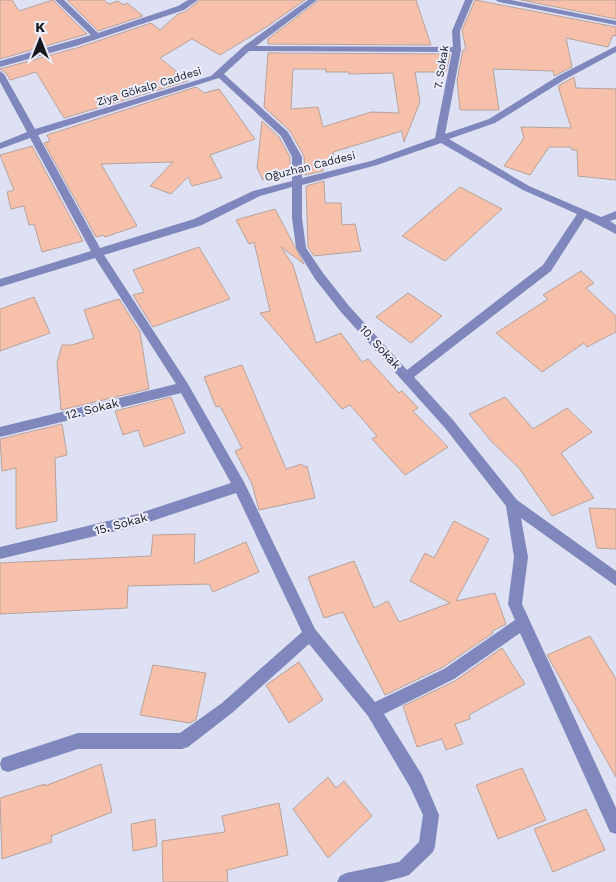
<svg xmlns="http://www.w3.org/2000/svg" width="616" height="882" viewBox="0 0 616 882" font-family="'Work Sans',sans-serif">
<rect width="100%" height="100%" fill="#dee1f4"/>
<path fill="#f7c0aa" stroke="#b7a39c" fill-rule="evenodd" d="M0 0H12L19 11 53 0 87 34 0 59Z
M67 0H104L109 4 118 1 123 5 127 3 143 16 98 31Z
M200 0H305L268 26 220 55 192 39 160 58 188 81 64 118 36 72 10 80 6 73 0 69 80 47 151 23 160 30 178 14 185 12Z
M319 0H416L431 45 268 44V39Z
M475 0 616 27V36L613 35 608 47 566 38 572 67 554 76 553 71 493 69 499 110H460L457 80 463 50H466L462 30Z
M521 0H616V19Z
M268 53 450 54 446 72H415L420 102 404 142 402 131 333 152 334 164H323V171L305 175 304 156 290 131 264 107ZM293 69H326V72H349V74L393 73 399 113 371 112 323 127 318 107 291 109Z
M574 77 576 88 616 89V180L578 176 577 150H572L571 147H549L530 175 504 166 524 138 521 127 571 128 558 86Z
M196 87 204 93 219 89 255 139 210 155 222 178 192 186 188 177 171 194 150 186 173 162 101 164 137 226 105 237 104 235 96 237 44 143 50 141 47 135Z
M262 121 279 137 290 157V175L263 180 257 168Z
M32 146 83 241 42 252 34 224 29 225 24 206 11 209 7 192 14 190 0 155Z
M324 181 325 203H341L342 225 355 224 361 251 314 256 308 247 306 186Z
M460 187 502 209 445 261 402 236Z
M275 209 304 264 281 247 293 265 316 343 341 333 362 362 368 359 399 393 402 391 418 408 413 411 448 447 405 475 372 439 377 436 350 405 342 409 260 313 270 311 254 242 249 244 236 220Z
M199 247 230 299 153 327 133 295 144 292 133 270Z
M581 271 594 283 586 288 616 316V332L587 347 584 343 542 372 496 333 548 299 543 295Z
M408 293 442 316 411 343 376 317Z
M34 297 50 333 0 351V309Z
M119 299 140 332 149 389 61 410 57 363 62 345H72L94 338 84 310Z
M242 365 286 469 302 464 304 467 307 466 315 498 259 510 252 484 235 451 242 448 220 406 216 407 204 377Z
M171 397 185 433 144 447 138 430 123 435 115 411Z
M505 397 533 429 567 408 592 432 561 453 594 498 552 516 519 468 492 442 469 414Z
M62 424 67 455 55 458 57 521 16 529V468L2 471 0 439Z
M589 508 616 509V549L597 548Z
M454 521 489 539 456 601 495 593 506 624 492 631 493 633 443 667 385 695 343 612 324 618 308 577 354 561 374 608 388 601 399 622 450 603 410 581 425 553 434 558Z
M195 534 194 564 246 542 259 572 213 592 209 584 128 586 127 608 0 614V563L151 556 153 535Z
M590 636 616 679V777L547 655Z
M502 648 525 684 469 715 470 719 455 724 463 744 446 750 442 739 417 747 403 706 455 681Z
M299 662 323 700 289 723 266 685Z
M153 665 206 673 196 720 190 723 140 715Z
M101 764 112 812 51 836 52 842 2 859 0 798 45 784V786Z
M522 768 546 820 498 839 476 785Z
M328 777 336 788 344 781 372 816 328 858 293 809Z
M279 803 288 855 227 870 228 882H163L162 841 225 832 222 816Z
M586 809 605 850 553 872 534 829Z
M155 819 157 846 133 851 131 824Z"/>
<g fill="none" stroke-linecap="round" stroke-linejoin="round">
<path fill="#8087bc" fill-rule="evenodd" d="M55 0H64L98 33 178 6 188 0H198L184 10 79 45 0 67V61L91 35Z
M308 0H317L256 46 453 47 452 31 465 0H473L460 31 461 50 445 134 489 119 558 76 616 46V52L564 80 495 123 449 139 529 186 601 217 616 211V219L610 221 616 225V234L585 218 551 271 414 377 453 420 517 500 616 571V586L521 518 528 557 522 604 616 808V834L610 832 520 633 454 679 384 714 422 775 439 815 435 846 433 852 409 875 403 877 383 882H337L340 876 346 873 399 862 419 842 423 815 410 787 368 716 309 644 232 713 188 747 182 749H78L8 772 2 770 0 764 2 758 8 756 78 733H180L222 703 302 632 236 493 137 526 0 559V547L137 514 231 483 181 393 0 437V427L176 384 95 258 0 287V279L91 251 30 138 0 149V143L27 132 0 82V71L4 74 35 129 211 76 244 46ZM249 51 452 52 435 138 371 161 302 178V157L288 132 224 74ZM219 78 281 136 292 157V181L253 191 194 219 100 248 38 135ZM441 143 523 190 577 214 543 265 407 370 349 306 323 273 306 248 302 218V185L377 165ZM292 187V218L296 248 315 279 341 312 445 428 506 506 514 557 508 604 515 620 444 669 375 702 315 629 244 482 188 384 104 255 202 225 260 196Z
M495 0H511L616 21V25L499 2Z"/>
</g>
<g text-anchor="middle" stroke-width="4" stroke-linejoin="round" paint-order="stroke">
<g font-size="11" fill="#18191f" stroke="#eceffe">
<text transform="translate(441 67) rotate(-81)" y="4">7. Sokak</text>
<text transform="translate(149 86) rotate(-17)" y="4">Ziya Gökalp Caddesi</text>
<text transform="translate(310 166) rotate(-14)" y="4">Oğuzhan Caddesi</text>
</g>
<g font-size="12" fill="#18191f" stroke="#eceffe">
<text transform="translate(380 347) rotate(48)" y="4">10. Sokak</text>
<text transform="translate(92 409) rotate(-14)" y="4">12. Sokak</text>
<text transform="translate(121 524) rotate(-15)" y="4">15. Sokak</text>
</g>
</g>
<g transform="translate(40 40)" stroke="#eceffe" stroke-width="4" paint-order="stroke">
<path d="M0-4L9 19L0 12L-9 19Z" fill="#18191f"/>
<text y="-8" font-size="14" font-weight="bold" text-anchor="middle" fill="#18191f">K</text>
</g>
</svg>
